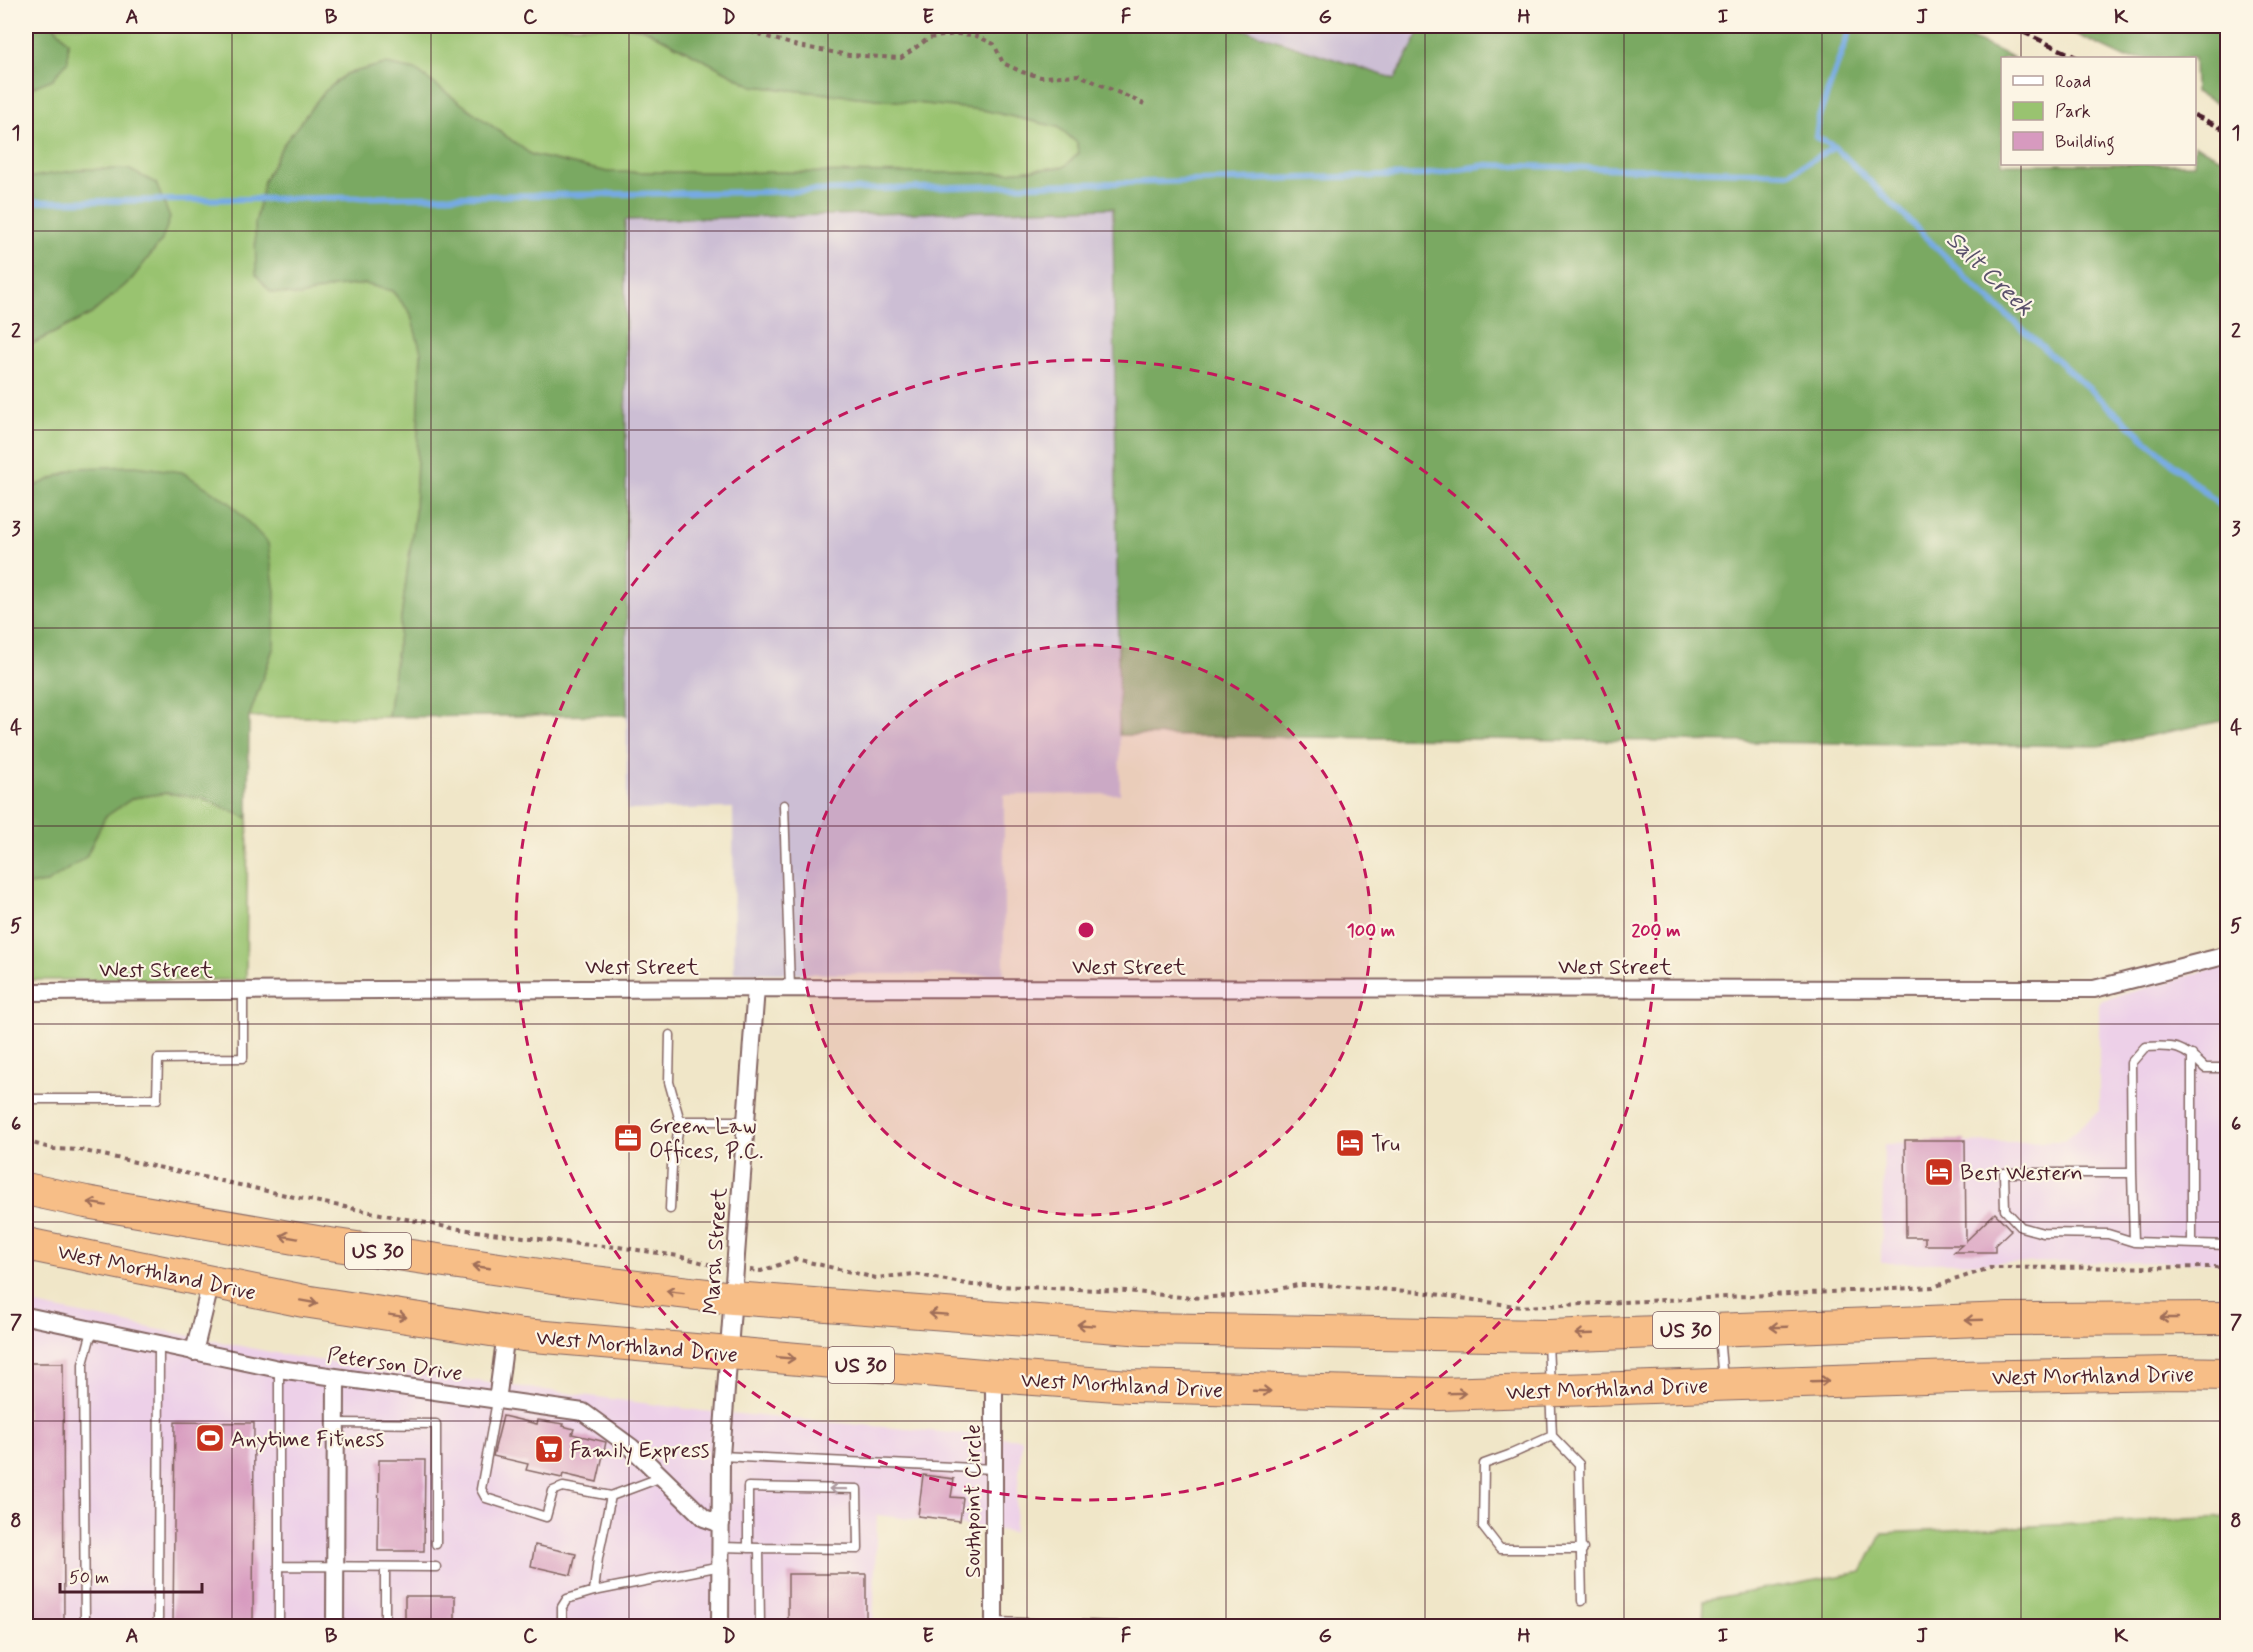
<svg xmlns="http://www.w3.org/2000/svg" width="2253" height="1652" viewBox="0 0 2253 1652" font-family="Mynerve,sans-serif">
<rect width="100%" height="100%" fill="#fcf5e5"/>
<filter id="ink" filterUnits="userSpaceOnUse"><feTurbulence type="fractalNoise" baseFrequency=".0167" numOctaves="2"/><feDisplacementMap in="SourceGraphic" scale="12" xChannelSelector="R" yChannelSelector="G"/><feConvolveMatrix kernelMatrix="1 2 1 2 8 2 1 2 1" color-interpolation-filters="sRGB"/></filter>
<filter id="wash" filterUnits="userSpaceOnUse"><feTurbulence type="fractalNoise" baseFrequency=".008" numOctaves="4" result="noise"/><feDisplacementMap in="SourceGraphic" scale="24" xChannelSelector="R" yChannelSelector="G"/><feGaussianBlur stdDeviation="1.35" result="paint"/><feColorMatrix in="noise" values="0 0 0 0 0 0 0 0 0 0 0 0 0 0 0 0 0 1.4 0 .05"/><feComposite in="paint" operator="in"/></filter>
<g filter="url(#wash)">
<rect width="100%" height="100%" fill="#f0e6c8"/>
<path fill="#edd0e8" d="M2227 965V1262L1881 1263 1884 1144 2064 1141 2099 1111V1001Z
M26 1303 295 1357 703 1411 1022 1439 1014 1532 877 1515 873 1626H26Z"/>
<path fill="#ccbed4" d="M1233 26H1423L1396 80Z
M1113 208 1120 794 1004 795V975L734 973 733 808 627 810 625 219Z"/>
<path fill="#99c370" stroke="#72714e" stroke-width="1.5" d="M54 26H628L645 29 753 86 983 110 1058 127 1077 143 1078 154 1064 167 997 173 608 172 532 155 415 70 385 64 346 74 323 93 283 145 264 181 300 296 333 287 365 284 392 291 410 312 421 351 415 513 388 717H249L274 646 77 468 26 490V347L91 314 131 280 162 240 37 178H26V90L53 79 68 42Z
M166 793 202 798 248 818 246 980H26V885L47 883 86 857 105 817 133 798Z
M2227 1517V1626H1703L1704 1600 1862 1572 1882 1533Z"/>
<path fill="#7aa962" stroke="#626446" stroke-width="1.5" d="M26 26H54L68 42V61L53 79 26 90Z
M628 26H1233L1395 79 1423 26H1945L2014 58H2002V164H2194L2195 145 2227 161V720L2099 746 1119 735 1113 208 625 220 627 715 388 717 415 513 421 352 410 312 392 291 365 284 333 287 300 296 271 292 256 275 255 224 264 181 283 145 323 93 346 74 385 64 415 70 532 155 608 172 997 173 1064 167 1078 154 1077 143 1058 127 983 110 753 86 645 29Z
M2058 26H2227V108L2195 92 2194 58H2126Z
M85 169H128L156 183 170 218 162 240 131 280 91 314 26 347V178Z
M135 466 182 472 229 502 268 543 275 592 274 646 249 717 248 818 202 798 166 793 133 798 105 817 86 857 47 883 26 885V490L77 468Z"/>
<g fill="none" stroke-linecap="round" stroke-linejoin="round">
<path stroke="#76aae3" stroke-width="6" d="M1851 26 1819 117 1816 137 1835 147 1982 293 2228 513
M26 202 765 192 1422 175 1487 165 1789 173 1835 147"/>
</g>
<g id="blocks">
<path fill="#d79abf" d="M1905 1140H1965L1966 1241 1995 1213 2011 1230 1995 1245V1252H1954L1962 1245H1925V1237H1906Z
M26 1363H63L64 1626H26Z
M503 1416 537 1424 538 1420 564 1424 563 1426 574 1429 572 1434 606 1442 597 1482 563 1474 562 1478 526 1470 528 1464 493 1456Z
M175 1422 254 1423 253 1626H173Z
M379 1460H425L424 1551H378Z
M923 1475 954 1479 951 1497 963 1498 960 1521 918 1516Z
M535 1545 576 1554 571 1575 531 1566Z
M788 1574H866V1626H788Z
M405 1596H455V1626H405Z"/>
</g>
</g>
<g filter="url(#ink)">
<use href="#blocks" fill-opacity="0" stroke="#846562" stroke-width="1.5"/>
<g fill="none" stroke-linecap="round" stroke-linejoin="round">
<g stroke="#846562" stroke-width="11">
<path id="lane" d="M784 805 790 988
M670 1035 669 1082 680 1121H746
M2192 1055V1244
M2228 1068H2205C2183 1046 2175 1045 2145 1047L2131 1063 2132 1173H2004L2005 1210 2021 1227 2043 1233 2108 1234 2134 1242 2228 1245
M26 1099H157L158 1059 243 1058V991
M2132 1173 2134 1242
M670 1209 672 1166 680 1121
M1719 1336 1723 1380
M1548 1342 1552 1436 1579 1464 1582 1601
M279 1369V1626
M497 1401 481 1489 486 1498 546 1517 553 1491 563 1487 611 1496 598 1558 594 1591
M336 1423 436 1424V1544
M1552 1436 1509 1455 1484 1464 1483 1527 1500 1549H1583
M721 1456 994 1469
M611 1496 662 1477
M721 1547 759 1548 760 1626
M748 1548V1487L857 1489 858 1549 759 1548
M279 1566 436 1567
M994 1622 1117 1626
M85 1626 83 1364 92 1331
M158 1626 159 1345
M385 1626V1567
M562 1626V1607L567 1599 594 1591 721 1566"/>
</g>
<g stroke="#846562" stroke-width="20">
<path id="street" d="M26 992 756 988 2094 989 2228 955
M26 1316 279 1369 583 1412 631 1447 704 1518 721 1524
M194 1352 211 1282
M497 1401 506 1333
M335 1626 336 1378
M720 1626 721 1456 756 988
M994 1626V1376"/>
</g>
<g stroke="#846562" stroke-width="34">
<path id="highway" d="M26 1189 86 1202 323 1243 567 1279 733 1298 1144 1329 1548 1336 2008 1319 2228 1318
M26 1244 304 1301 523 1335 994 1376 1130 1386 1440 1394 1956 1377 2172 1373 2228 1374"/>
</g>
<path stroke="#846562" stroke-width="4" stroke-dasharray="4.5 4.5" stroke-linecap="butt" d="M743 26 754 33 798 46 849 55 901 58 929 38 956 34 974 35 994 44 1003 63 1022 72 1041 77 1079 75 1144 104
M26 1141 53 1149 80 1150 299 1198 452 1228 579 1244 618 1247 678 1256 719 1267
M750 1270 761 1271 796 1259 876 1278 914 1274 972 1285 1126 1291 1191 1298 1250 1295 1298 1285H1321L1421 1292 1521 1307 1933 1287 1990 1268 2228 1267"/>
<use href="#lane" stroke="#fff" stroke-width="8"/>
<use href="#street" stroke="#fff" stroke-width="16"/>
<use href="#highway" stroke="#f7be87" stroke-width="32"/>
<path stroke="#4a1f2b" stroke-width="4.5" stroke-dasharray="9 4.5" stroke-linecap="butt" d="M2010 26 2078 58
M2194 115 2228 131"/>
</g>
<defs><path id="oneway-shaft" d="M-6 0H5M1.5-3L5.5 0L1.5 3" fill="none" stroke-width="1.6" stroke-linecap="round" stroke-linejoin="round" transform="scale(1.5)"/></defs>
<g stroke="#a06e59">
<use href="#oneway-shaft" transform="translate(97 1204) rotate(-170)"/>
<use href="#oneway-shaft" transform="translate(289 1237) rotate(-170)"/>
<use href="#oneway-shaft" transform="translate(481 1267) rotate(-172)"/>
<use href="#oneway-shaft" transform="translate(675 1292) rotate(-173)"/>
<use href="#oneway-shaft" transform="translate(309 1302) rotate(10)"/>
<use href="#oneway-shaft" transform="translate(938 1314) rotate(-176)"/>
<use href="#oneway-shaft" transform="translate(398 1316) rotate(9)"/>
<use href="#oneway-shaft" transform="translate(2169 1318) rotate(180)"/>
<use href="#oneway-shaft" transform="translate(1974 1320) rotate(178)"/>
<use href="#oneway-shaft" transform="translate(1086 1325) rotate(-176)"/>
<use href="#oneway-shaft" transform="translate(1779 1327) rotate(178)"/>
<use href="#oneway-shaft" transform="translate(1584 1334) rotate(178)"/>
<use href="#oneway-shaft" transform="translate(786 1358) rotate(5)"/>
<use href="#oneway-shaft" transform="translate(1820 1381) rotate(-2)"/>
<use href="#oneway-shaft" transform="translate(1262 1391) rotate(2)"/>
<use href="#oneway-shaft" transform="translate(1457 1393) rotate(-2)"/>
</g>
<use stroke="#ae9aa0" href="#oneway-shaft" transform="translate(838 1489) rotate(-179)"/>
</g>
<path fill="none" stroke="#4a1f2b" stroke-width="1.5" stroke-opacity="0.55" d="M232 26V1626M431 26V1626M629 26V1626M828 26V1626M1027 26V1626M1226 26V1626M1425 26V1626M1624 26V1626M1822 26V1626M2021 26V58M2021 164V1626M26 231H2228M26 430H2228M26 628H2228M26 826H2228M26 1024H2228M26 1222H2228M26 1421H2228"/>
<circle cx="1086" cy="930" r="285" fill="#c2185b" fill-opacity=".12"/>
<g fill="none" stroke="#c2185b" stroke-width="3" stroke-dasharray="10 8">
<circle cx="1086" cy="930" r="285"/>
<circle cx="1086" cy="930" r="570"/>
</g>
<defs>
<g id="office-square" transform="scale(1.5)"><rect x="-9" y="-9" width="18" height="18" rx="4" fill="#c8321e" stroke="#fcf5e5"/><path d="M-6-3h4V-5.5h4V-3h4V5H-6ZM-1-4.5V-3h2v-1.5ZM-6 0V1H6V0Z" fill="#fff"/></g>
<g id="hotel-square" transform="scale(1.5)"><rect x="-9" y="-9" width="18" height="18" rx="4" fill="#c8321e" stroke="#fcf5e5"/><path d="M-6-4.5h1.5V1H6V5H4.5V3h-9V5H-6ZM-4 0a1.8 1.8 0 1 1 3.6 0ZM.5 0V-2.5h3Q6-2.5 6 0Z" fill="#fff"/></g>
<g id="stadium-square" transform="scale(1.5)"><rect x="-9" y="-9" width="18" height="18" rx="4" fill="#c8321e" stroke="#fcf5e5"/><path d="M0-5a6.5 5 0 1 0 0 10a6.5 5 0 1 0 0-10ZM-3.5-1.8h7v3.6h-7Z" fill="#fff"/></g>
<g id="supermarket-square" transform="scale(1.5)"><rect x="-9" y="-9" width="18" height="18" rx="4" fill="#c8321e" stroke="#fcf5e5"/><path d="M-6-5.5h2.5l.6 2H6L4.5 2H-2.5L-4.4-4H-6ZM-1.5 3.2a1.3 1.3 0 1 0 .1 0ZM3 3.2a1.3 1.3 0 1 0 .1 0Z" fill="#fff"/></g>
</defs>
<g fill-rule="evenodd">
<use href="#office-square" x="628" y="1138"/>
<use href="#hotel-square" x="1350" y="1143"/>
<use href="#hotel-square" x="1939" y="1172"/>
<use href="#stadium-square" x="210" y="1438"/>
<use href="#supermarket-square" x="549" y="1449"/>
</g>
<g text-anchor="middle" stroke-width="4.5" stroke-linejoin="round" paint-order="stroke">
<g fill="#fcf5e5" stroke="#7f5f63" stroke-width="1.5">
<rect x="345" y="1233" width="66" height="36" rx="4.5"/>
<rect x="1653" y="1312" width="66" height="36" rx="4.5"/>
<rect x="828" y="1347" width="66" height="36" rx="4.5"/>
</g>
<g font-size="21" font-weight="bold" fill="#4a1f2b">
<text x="378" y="1258">US 30</text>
<text x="1686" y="1337">US 30</text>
<text x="861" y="1372">US 30</text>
</g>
<g font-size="22" fill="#4a1f2b" stroke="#fcf5e5">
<text x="642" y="974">West Street</text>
<text x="1129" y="974">West Street</text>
<text x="1615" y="974">West Street</text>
<text x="156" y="977">West Street</text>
<text transform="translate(714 1251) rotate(-86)" y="8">Marsh Street</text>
<text transform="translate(157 1271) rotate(12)" y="8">West Morthland Drive</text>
<text transform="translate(637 1345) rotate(5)" y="8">West Morthland Drive</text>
<text transform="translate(395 1363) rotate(8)" y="8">Peterson Drive</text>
<text transform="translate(2093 1375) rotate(-1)" y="8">West Morthland Drive</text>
<text transform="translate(1122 1384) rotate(3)" y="8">West Morthland Drive</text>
<text transform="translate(1607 1388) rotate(-2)" y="8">West Morthland Drive</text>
<text transform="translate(972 1501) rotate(-90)" y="8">Southpoint Circle</text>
</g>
<g font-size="22" fill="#4a1f2b" stroke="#fcf5e5" text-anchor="start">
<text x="649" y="1133">Green Law<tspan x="649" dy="25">Offices, P.C.</tspan></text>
<text x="1371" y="1151">Tru</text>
<text x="1960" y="1180">Best Western</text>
<text x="231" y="1446">Anytime Fitness</text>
<text x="570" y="1457">Family Express</text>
</g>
<g font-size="24" font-style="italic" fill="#59506b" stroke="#fcf5e5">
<text transform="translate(1990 273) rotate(44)" y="8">Salt Creek</text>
</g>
</g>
<circle cx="1086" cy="930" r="9" fill="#c2185b" stroke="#fcf5e5" stroke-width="3"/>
<g font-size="18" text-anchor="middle" font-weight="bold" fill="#c2185b" stroke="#fcf5e5" stroke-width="4.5" stroke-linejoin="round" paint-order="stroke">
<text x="1371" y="936">100 m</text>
<text x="1656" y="936">200 m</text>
</g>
<rect width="2253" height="1652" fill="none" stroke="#fcf5e5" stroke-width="66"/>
<rect x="2001" y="57" width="195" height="108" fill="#fcf5e5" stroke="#b59f9b" stroke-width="1.5"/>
<rect x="2013" y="76" width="30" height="9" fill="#ffffff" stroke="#b59f9b" stroke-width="1.5"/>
<text x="2055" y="87" font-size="18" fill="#4a1f2b">Road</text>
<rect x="2013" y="102" width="30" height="18" fill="#99c370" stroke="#b59f9b" stroke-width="1.5"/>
<text x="2055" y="117" font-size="18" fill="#4a1f2b">Park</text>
<rect x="2013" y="132" width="30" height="18" fill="#d79abf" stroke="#b59f9b" stroke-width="1.5"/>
<text x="2055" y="147" font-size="18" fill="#4a1f2b">Building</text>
<path d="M60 1583v9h142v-9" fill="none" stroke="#4a1f2b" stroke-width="3"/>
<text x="69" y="1583" font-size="18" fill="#4a1f2b" stroke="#fcf5e5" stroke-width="4.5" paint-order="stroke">50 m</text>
<rect x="33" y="33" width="2187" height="1586" fill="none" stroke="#4a1f2b" stroke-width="2"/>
<g font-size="20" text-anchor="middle" font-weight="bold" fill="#4a1f2b">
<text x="132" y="23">A</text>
<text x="331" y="23">B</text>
<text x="530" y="23">C</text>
<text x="729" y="23">D</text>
<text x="928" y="23">E</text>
<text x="1126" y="23">F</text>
<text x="1325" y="23">G</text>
<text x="1524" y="23">H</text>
<text x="1723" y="23">I</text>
<text x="1922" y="23">J</text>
<text x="2121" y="23">K</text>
<text x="16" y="139">1</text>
<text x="2236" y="139">1</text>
<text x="16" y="337">2</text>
<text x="2236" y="337">2</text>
<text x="16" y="535">3</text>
<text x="2236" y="535">3</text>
<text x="16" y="734">4</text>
<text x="2236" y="734">4</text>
<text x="16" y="932">5</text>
<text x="2236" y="932">5</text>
<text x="16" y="1130">6</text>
<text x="2236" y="1130">6</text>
<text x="16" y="1328">7</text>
<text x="2236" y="1328">7</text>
<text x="16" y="1527">8</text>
<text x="2236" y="1527">8</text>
<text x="132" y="1642">A</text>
<text x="331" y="1642">B</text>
<text x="530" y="1642">C</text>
<text x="729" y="1642">D</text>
<text x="928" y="1642">E</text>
<text x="1126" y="1642">F</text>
<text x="1325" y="1642">G</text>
<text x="1524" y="1642">H</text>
<text x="1723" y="1642">I</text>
<text x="1922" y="1642">J</text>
<text x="2121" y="1642">K</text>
</g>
</svg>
